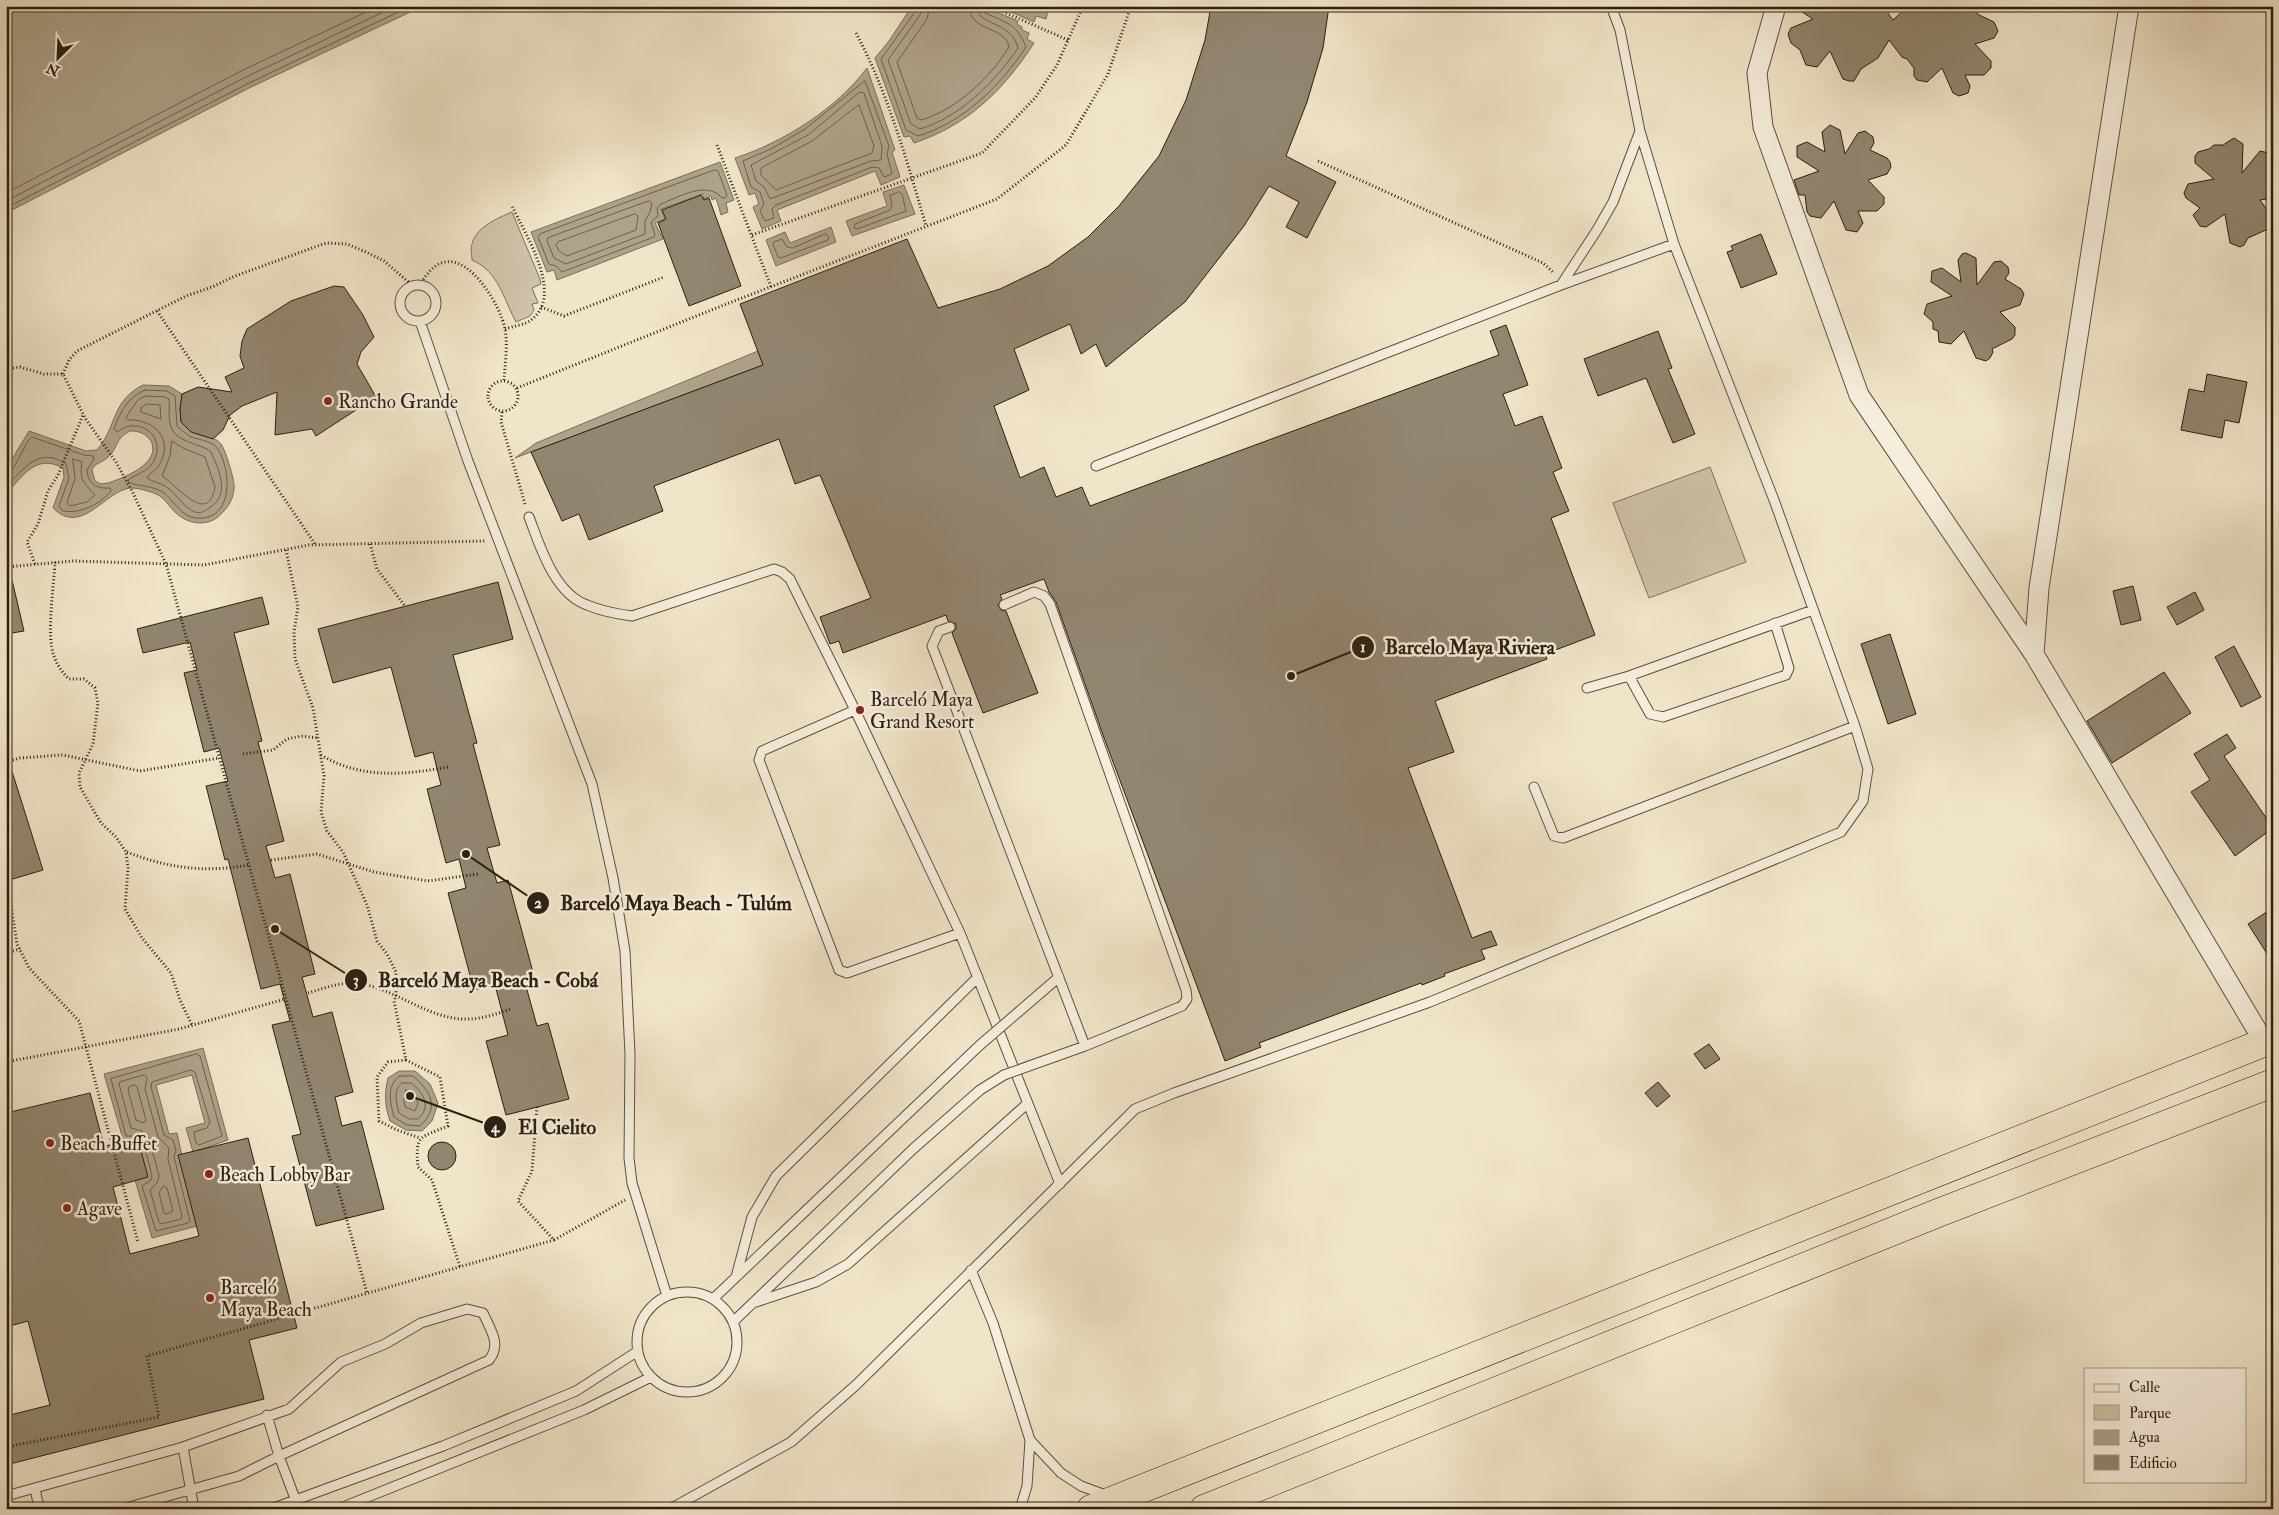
<svg xmlns="http://www.w3.org/2000/svg" width="2279" height="1515" viewBox="0 0 2279 1515" font-family="'IM FELL Double Pica',serif">
<rect width="100%" height="100%" fill="#f1e5c9"/>
<filter id="stains"><feTurbulence type="fractalNoise" baseFrequency=".004" numOctaves="4"/><feColorMatrix values="0 0 0 0 .2 0 0 0 0 .09 0 0 0 0 .02 0 0 0 .5 -.17"/></filter>
<radialGradient id="worn" r=".72"><stop offset=".6" stop-color="#630" stop-opacity="0"/><stop offset="1" stop-color="#630" stop-opacity=".3"/></radialGradient>
<path fill="#cfc3aa" stroke="#7d715e" d="M512 212 540 279 541 284 532 288 538 303 532 304 534 310 530 316 516 322C503 298 499 272 472 260 472 255 470 248 472 244 476 227 498 218 512 212Z
M1710 467 1746 562 1649 598 1613 503Z"/>
<path fill="#aea28a" stroke="#7a6e5a" fill-rule="evenodd" d="M6 6H423L251 87 6 213Z
M912 6H982L1018 21 1017 24 1022 27V30L1029 33 1027 39 1034 43C1003 91 968 125 914 143L910 136 904 137 875 58 889 41Z
M997 6H1049L1046 19 1036 16 1034 22Z
M867 68 895 150 892 152 900 177 881 185 875 171 777 210 781 221 762 229 753 207 759 204 755 193 749 195 735 158C784 142 836 109 867 68Z
M720 162 734 200 726 203 728 212 721 215 716 198 712 200 711 196 704 199 703 194 661 209 665 219 655 223 663 239 557 280 554 270 547 272 531 232Z
M904 185 915 214 852 236 846 221 887 206 883 192Z
M831 227 836 242 776 266 766 240 785 232 790 243Z
M758 351 763 365 515 458 536 443Z
M143 385 169 386 182 394 180 409 181 422C185 426 188 430 193 432 201 436 215 436 221 444 226 451 233 476 234 484 235 495 230 505 223 512 211 527 190 526 176 513 170 508 167 501 160 496 153 492 140 488 131 488 105 490 82 537 53 508L64 477 63 468C36 453 23 476 6 494V469L29 431 86 451 97 450C117 427 111 401 143 385ZM130 431C148 430 161 447 147 462 138 472 120 479 108 483L101 484 95 481 92 470C95 463 101 463 107 458 118 450 114 439 130 431Z
M203 1048 228 1140 193 1152 186 1128 205 1123 192 1075 156 1085 169 1134 177 1133 197 1226 152 1238 104 1074Z
M399 1071H415L430 1084 438 1103 432 1121 422 1131 406 1130 390 1121C385 1106 384 1094 388 1078Z"/>
<g fill="none" stroke-linecap="round" stroke-linejoin="round">
<path stroke="#6c604e" stroke-width="1" d="M916 6 915 12 881 59 906 130 918 136C964 122 1000 86 1026 47 1018 25 1006 22 985 13L982 6
M923 6 920 15 888 60 911 124 920 129C960 117 995 82 1018 48 1011 20 978 27 976 6
M930 6 927 19 897 62 917 118 921 120C956 110 990 78 1009 47 1005 25 970 33 969 6
M865 81 889 146 887 154 892 174 884 177 879 168 872 167 776 205 772 209 774 218 765 221 760 211 764 204 760 192 751 187 743 161 771 149 805 129Z
M860 92 864 93 882 146 881 160 871 161 770 199 764 187 756 181 751 165 808 135Z
M859 105 874 146 872 153 776 190 761 175V168L812 141Z
M715 170 718 171 727 195 725 198H722C707 180 679 197 661 204L657 208 658 216 651 222 655 235 654 237 562 272 556 266 549 264 538 237 540 234Z
M899 192 902 194 906 211 857 229 854 228 855 224 890 210 892 205 890 196Z
M6 193 243 70 379 6
M6 201 246 77 396 6
M649 201 652 203 650 212 645 221V234L566 264 554 258 547 241 548 238Z
M6 208 249 83 411 6
M635 214 638 216 636 230 567 256 559 251 556 245 558 242Z
M826 234 829 237 828 240 781 258 778 257 773 244 774 242 782 239 787 247 792 248Z
M145 390 167 391 175 396 177 426C181 429 185 433 189 436 197 440 211 440 217 448 232 469 234 522 196 518 182 517 174 501 164 493 153 485 139 487 128 482L129 479C136 475 147 471 152 464 165 446 152 424 131 426 126 426 121 430 117 432L114 429C120 412 128 397 145 390Z
M146 396 165 397 169 399C170 406 168 415 170 423 173 443 199 442 211 452 219 470 231 495 209 508 205 511 200 514 195 512 182 507 177 493 165 486 160 483 153 482 147 478 149 473 154 472 158 467 175 441 156 419 128 420L126 417 138 400Z
M147 404 160 405 161 419 141 412V408Z
M172 441 183 448 205 457 215 487C208 527 177 485 162 476L170 456Z
M73 459 82 462C79 482 84 482 95 495L87 502 70 506 67 502 75 479Z
M6 473 12 471 28 441 32 437 84 455 93 456 94 459 87 470C88 484 96 489 110 488L111 491C100 504 81 514 63 511L59 506 69 478 66 464C39 446 24 468 6 487
M197 1054 200 1056 222 1136 199 1145 196 1143 194 1132 207 1128 210 1122 195 1072 190 1070 152 1082 151 1087 164 1135 173 1140 176 1150 174 1157 190 1221 188 1223 156 1231 142 1186 151 1180 152 1176 143 1140 138 1136H126L111 1079Z
M145 1075 147 1078 145 1089 158 1137 169 1148 168 1159 182 1216 181 1219 161 1224 159 1222 150 1190 157 1183 159 1176 149 1138 142 1131 131 1128 119 1084 120 1082Z
M400 1076H413C431 1091 440 1108 420 1126L407 1125 394 1117C390 1102 386 1085 400 1076Z
M402 1083H411C423 1092 432 1106 418 1119H409L399 1113C396 1103 393 1089 402 1083Z
M135 1085 137 1087 146 1120 144 1123 136 1120 128 1090 129 1087Z
M406 1090 414 1095 418 1103 415 1111 405 1107 404 1101Z
M164 1186 167 1188 173 1211 167 1214 164 1213 159 1193Z"/>
</g>
<path fill="#928671" stroke="#2b1f11" d="M1211 6H1329L1323 48 1307 102 1286 156 1336 182 1307 238 1286 227 1299 202 1269 186 1244 226 1185 302 1106 367 1096 344 1081 354 1070 324 1014 349 1029 390 994 406 1020 478 1044 467 1056 497 1082 487 1090 506 1499 355 1490 331 1506 325 1528 385 1503 394 1515 426 1542 416 1562 468 1553 472 1569 511 1551 518 1595 635 1545 654 1547 659 1435 701 1454 752 1408 768 1472 938 1491 931 1497 945 1481 950 1485 959 1444 974 1445 976 1422 985 1421 983 1259 1043 1261 1047 1225 1061 1103 735 1056 602 1049 592 1044 579 1000 595 1002 599 998 605 1001 610 1006 611 1038 693 983 713 952 633 956 629V624L948 621 946 615 843 653 839 641 830 644 820 617 871 598 820 475 795 484 779 439 654 486 663 511 589 540 579 514 562 521 531 452 763 365 740 304 907 239 938 308 1000 289 1048 266 1088 237 1119 206 1159 156 1186 100 1205 40Z
M1793 6H1883L1893 20 1908 6H1982L1977 14 1994 22 1998 31 1994 38 1975 44 1991 61V68L1984 75H1965L1970 86 1968 93 1959 96 1953 93 1942 68 1927 82 1917 80 1914 76V68L1907 59 1902 57 1889 40 1878 58 1861 69 1854 81H1849L1843 79 1830 51 1817 67 1806 65 1800 50 1791 43 1788 34 1791 28 1813 19Z
M1830 125 1840 130 1845 154 1858 133 1865 131 1873 137 1874 143 1870 150 1887 158 1890 162 1891 167 1887 174 1868 180 1884 197V204L1877 211H1858L1863 223 1857 232 1846 230 1834 201 1821 218 1810 216 1807 212 1805 195H1799L1794 180 1819 171 1797 157V146L1807 142 1825 152 1822 132Z
M2234 138 2243 144 2242 173 2260 151 2273 154V198L2260 200 2273 218 2272 225 2268 229 2248 238 2244 245 2240 247 2230 243 2225 214 2206 227 2200 226 2193 215 2200 208 2186 198 2184 193 2188 184 2214 179 2195 163V156L2198 152 2209 149 2214 145H2223Z
M701 195 704 200 709 198 741 286 689 306 658 223 666 219 662 210Z
M1761 234 1777 274 1741 288 1727 252 1733 250 1731 246Z
M1966 253 1976 258 1977 285 1994 262 2001 261 2008 267 2009 273 2005 279 2021 289 2024 294 2020 305 2000 312 2015 327V335L2012 339 1992 349 1993 352 1990 358 1986 361 1976 358 1964 331 1951 344 1939 342 1938 331 1933 329V322L1924 314 1927 304 1952 296 1931 282 1932 271 1942 268 1961 282 1958 260 1962 254Z
M334 286 344 287 363 315 374 337 361 352 357 364 376 397 316 436 312 429 275 435 277 392 242 406 230 415 223 430 213 439 191 432 181 422 180 409 182 394 198 387 232 392 225 377 244 368 240 356 242 341 247 329 291 301Z
M1658 331 1672 368 1668 369 1695 434 1673 443 1646 378 1598 396 1584 359Z
M2207 374 2247 382 2239 423 2225 420 2222 438 2181 430 2189 389 2204 392Z
M6 580H12L24 631 6 634Z
M498 582 513 639 453 655 477 743 473 744 500 845 487 848 497 883 508 880 534 976 524 979 537 1026 548 1023 569 1099 506 1115 486 1041 508 1035 495 985 474 990 448 893 466 888 459 859 446 863 427 789 441 785 433 752 415 757 391 667 333 683 318 629Z
M2133 586 2141 620 2121 625 2113 591Z
M2195 592 2204 610 2177 625 2167 607Z
M262 597 269 624 234 633 262 741 258 742 284 841 266 846 275 878 290 874 315 974 302 977 313 1017 332 1012 353 1092 335 1097 342 1126 361 1121 384 1209 316 1226 292 1136 301 1134 272 1025 290 1021 280 984 261 989 228 859 225 860 206 786 228 781 219 748 204 752 184 673 197 670 190 642 143 653 137 629Z
M1890 634 1916 714 1888 724 1861 644Z
M2234 646 2261 697 2241 707 2215 657Z
M2164 672 2191 713 2112 763 2087 721Z
M2227 734 2236 748 2224 756 2273 828 2235 856 2191 792 2210 780 2194 754Z
M10 765 43 870 6 881V766Z
M2273 908V963L2248 924Z
M1709 1044 1720 1059 1705 1069 1694 1054Z
M1658 1082 1670 1096 1657 1107 1645 1093Z
M90 1093 104 1146 138 1140 148 1177 113 1187 130 1254 199 1236 178 1155 248 1138 297 1328 249 1340 264 1399 6 1465V1416L50 1405 28 1321 6 1327V1113Z
M428 1156a14 14 0 1 1 28 0a14 14 0 1 1-28 0Z"/>
<g fill="none" stroke-linecap="round" stroke-linejoin="round">
<g stroke="#5c503f" stroke-width="11">
<path id="service" d="M400 303a18 18 0 1 1 36 0a18 18 0 1 1-36 0Z
M1561 285 1597 230 1613 202 1640 131
M420 321 468 461 592 784 613 878 625 951 630 1054 629 1158 632 1183 667 1296
M1096 466 1561 285 1674 244
M529 517C540 546 554 593 587 605 601 611 617 614 632 616L774 569 782 572 790 579 855 710 960 933 1060 1184
M950 627 939 631 932 646 1085 1046 1182 1006 1187 999 1186 990 1050 604 1044 596 1034 592 1004 605
M1629 676 1650 714 1663 717 1786 675 1789 668 1775 623
M1587 688 1629 676 1813 610
M855 710 762 751 759 760 839 970 847 973 960 933
M1534 787 1554 836 1563 838 1855 726
M1030 1002 1059 977
M1057 1056 1085 1046
M971 1270 993 1323 1030 1440 1027 1486 1020 1509
M736 1277 752 1217 776 1176 978 977
M637 1342a50 50 0 1 1 100 0a50 50 0 1 1-100 0Z
M713 1299 980 1045
M756 1302 816 1282 848 1264 1028 1103
M733 1322 913 1149 980 1090 1004 1075
M267 1415 279 1456 299 1509
M1030 1440 1061 1473 1081 1486 1108 1496
M35 1488 39 1509
M6 1496 183 1447
M122 1509 239 1476 279 1456 489 1360C502 1344 490 1329 483 1313L467 1309 421 1323 385 1344 341 1362 289 1409 183 1447 194 1509
M271 1509 443 1446 576 1391 638 1351
M338 1509 584 1410 651 1377
M670 1509 791 1442 856 1385 1135 1109 1174 1093 1430 1002 1841 832 1863 801 1868 769 1855 726 1774 500 1674 244 1640 131 1620 30 1611 6"/>
</g>
<g stroke="#5c503f" stroke-width="21">
<path id="minor" d="M1776 6 1757 73 1763 127 1859 395 2034 654 2264 1042
M2034 654 2039 588 2129 6"/>
</g>
<g stroke="#2b1f11" stroke-width="29">
<path id="trunk" d="M1091 1509 2273 1039
M1204 1509 1938 1213 2273 1083"/>
</g>
<path stroke="#2b1f11" stroke-width="3" stroke-dasharray="1 2.5" stroke-linecap="butt" d="M990 6 1068 40
M856 33C888 93 907 161 926 226
M717 145 771 287
M1318 161 1543 263 1553 272
M752 235 982 153 1035 98 1057 65 1083 6
M419 285C426 276 433 264 445 262 472 257 501 307 505 329 508 345 505 364 504 380
M541 307 564 316 664 277
M157 311 315 544
M505 329C513 326 525 325 531 320 565 295 525 234 512 206
M6 369 20 367 44 374H63L85 418 116 462 133 493 166 564 367 1293
M63 374 69 360 77 351 186 296 212 287 235 276 326 243 347 244 366 252 384 261 412 285
M488 396a15 15 0 1 1 30 0a15 15 0 1 1-30 0Z
M517 388 724 305 997 199 1066 145 1108 74 1131 6
M502 412 501 422 525 504
M370 544 377 569 405 606
M286 550 298 607 294 632 295 659 313 708 324 776 321 812 327 831 343 852 367 905 377 941 387 954 396 972V995L394 1001 406 1060 440 1077 448 1126C420 1138 415 1134 418 1167L432 1180 460 1267
M55 562C54 585 46 636 54 656 57 665 62 672 69 679H84L95 688 98 703 93 744 79 773 80 787 101 823 116 837 126 852 128 868 125 909 142 938 171 973 180 1000 192 1025
M35 564 27 542 38 524 48 491 58 475 83 415
M6 567 73 561 204 565 309 545 486 541
M243 754 273 750 287 739 301 736 318 738
M321 755C360 779 404 775 448 767
M6 762 20 758 63 755 140 771 219 758
M127 852C167 868 205 873 248 865
M271 860 317 854 374 872 428 881 478 874
M6 872 17 944 29 968 79 1021 138 1242
M6 953 20 949
M308 993C324 988 341 982 357 983 394 988 427 1018 463 1019 480 1020 496 1014 511 1009
M406 1060 388 1062 377 1077 379 1121 397 1130 420 1138
M6 1062 179 1029 285 999
M537 1107 532 1171 518 1201 554 1240 625 1200
M6 1447 159 1417 147 1356 554 1240"/>
<use href="#service" stroke="#f6eedc" stroke-width="9"/>
<use href="#minor" stroke="#f6eedc" stroke-width="19"/>
<use href="#trunk" stroke="#f1e5c9" stroke-width="28"/>
<g stroke="#5c503f" stroke-width="11" stroke-linecap="butt">
<path id="service-bridge" d="M980 1045 1030 1002
M1004 1075 1057 1056"/>
</g>
<use href="#service-bridge" stroke="#f6eedc" stroke-width="9"/>
</g>
<g fill="#8f2418" stroke="#f6eedc" stroke-width="2">
<circle cx="328" cy="401" r="5"/>
<circle cx="860" cy="710" r="5"/>
<circle cx="50" cy="1143" r="5"/>
<circle cx="209" cy="1174" r="5"/>
<circle cx="67" cy="1208" r="5"/>
<circle cx="210" cy="1298" r="5"/>
</g>
<g text-anchor="middle" stroke-width="5" stroke-linejoin="round" paint-order="stroke">
<g font-size="19" fill="#2b1f11" stroke="#f6eedc" text-anchor="start">
<text x="338" y="408">Rancho Grande</text>
<text x="870" y="706">Barceló Maya<tspan x="870" dy="22">Grand Resort</tspan></text>
<text x="60" y="1150">Beach Buffet</text>
<text x="219" y="1181">Beach Lobby Bar</text>
<text x="77" y="1215">Agave</text>
<text x="220" y="1294">Barceló<tspan x="220" dy="22">Maya Beach</tspan></text>
</g>
</g>
<path fill="none" stroke="#2b1f11" stroke-width="2" d="M1291 676L1363 647M466 854L538 903M275 929L356 980M410 1096L495 1127"/>
<g fill="#2b1f11" stroke="#f6eedc" stroke-width="2">
<circle cx="1291" cy="676" r="5"/>
<circle cx="466" cy="854" r="5"/>
<circle cx="275" cy="929" r="5"/>
<circle cx="410" cy="1096" r="5"/>
<circle cx="1363" cy="647" r="12"/>
<circle cx="538" cy="903" r="12"/>
<circle cx="356" cy="980" r="12"/>
<circle cx="495" cy="1127" r="12"/>
</g>
<g font-size="15" text-anchor="middle" font-weight="bold" fill="#fff">
<text x="1363" y="652">1</text>
<text x="538" y="908">2</text>
<text x="356" y="985">3</text>
<text x="495" y="1132">4</text>
</g>
<g font-size="20" text-anchor="middle" font-weight="bold" fill="#2b1f11" stroke="#f6eedc" stroke-width="5" stroke-linejoin="round" paint-order="stroke">
<text x="1470" y="654">Barcelo Maya Riviera</text>
<text x="676" y="910">Barceló Maya Beach - Tulúm</text>
<text x="488" y="987">Barceló Maya Beach - Cobá</text>
<text x="557" y="1134">El Cielito</text>
</g>
<rect width="2279" height="1515" fill="none" stroke="#f1e5c9" stroke-width="25"/>
<rect x="8" y="8" width="2264" height="1500" fill="none" stroke="#2b1f11" stroke-width="2.5"/>
<rect x="12" y="12" width="2254" height="1490" fill="none" stroke="#2b1f11"/>
<rect x="2084" y="1368" width="162" height="115" fill="#f6eedc" stroke="#a59b8b"/>
<rect x="2094" y="1384" width="25" height="8" fill="#f6eedc" stroke="#a59b8b"/>
<text x="2129" y="1392" font-size="15" fill="#2b1f11">Calle</text>
<rect x="2094" y="1405" width="25" height="15" fill="#cfc3aa" stroke="#a59b8b"/>
<text x="2129" y="1418" font-size="15" fill="#2b1f11">Parque</text>
<rect x="2094" y="1430" width="25" height="15" fill="#aea28a" stroke="#a59b8b"/>
<text x="2129" y="1442" font-size="15" fill="#2b1f11">Agua</text>
<rect x="2094" y="1455" width="25" height="15" fill="#928671" stroke="#a59b8b"/>
<text x="2129" y="1468" font-size="15" fill="#2b1f11">Edificio</text>
<g transform="translate(58 58) rotate(204)" stroke="#f6eedc" stroke-width="4" paint-order="stroke">
<path d="M0-4L9 19L0 12L-9 19Z" fill="#2b1f11"/>
<text y="-8" font-size="14" font-weight="bold" text-anchor="middle" fill="#2b1f11">N</text>
</g>
<rect width="100%" height="100%" filter="url(#stains)"/>
<rect width="100%" height="100%" fill="url(#worn)"/>
</svg>
